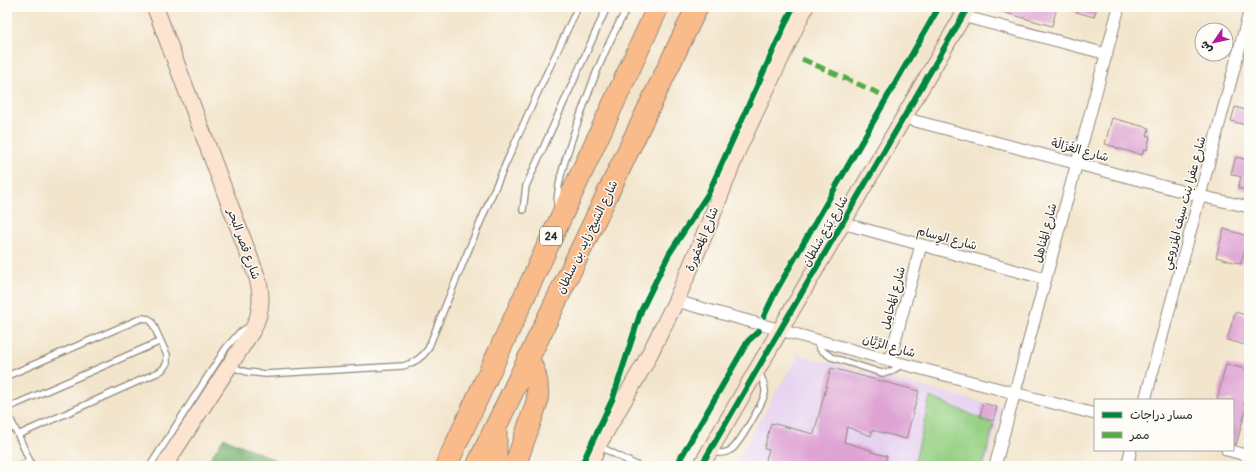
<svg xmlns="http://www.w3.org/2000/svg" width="1256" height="473" viewBox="0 0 1256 473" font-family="Pangolin,'Playpen Sans Arabic',sans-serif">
<defs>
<pattern id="forest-crowns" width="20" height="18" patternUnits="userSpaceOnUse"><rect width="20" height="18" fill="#78b271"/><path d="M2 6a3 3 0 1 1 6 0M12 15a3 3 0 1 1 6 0" fill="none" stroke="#63915d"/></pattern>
</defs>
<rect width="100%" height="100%" fill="#fdfcf7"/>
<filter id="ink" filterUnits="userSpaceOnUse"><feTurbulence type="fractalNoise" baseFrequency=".025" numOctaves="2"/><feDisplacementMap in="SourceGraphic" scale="8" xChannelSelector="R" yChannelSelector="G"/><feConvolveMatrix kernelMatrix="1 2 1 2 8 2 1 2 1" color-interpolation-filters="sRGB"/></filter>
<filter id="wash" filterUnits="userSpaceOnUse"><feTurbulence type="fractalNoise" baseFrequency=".012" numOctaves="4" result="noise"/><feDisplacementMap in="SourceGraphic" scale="16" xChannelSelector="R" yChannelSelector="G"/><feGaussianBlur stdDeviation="0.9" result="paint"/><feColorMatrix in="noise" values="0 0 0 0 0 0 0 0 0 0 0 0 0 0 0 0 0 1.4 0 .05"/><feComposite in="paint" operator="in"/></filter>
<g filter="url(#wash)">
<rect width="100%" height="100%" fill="#f3e5cc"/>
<path fill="#e6d2f0" d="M798 355 1002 407 986 466H733Z"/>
<path fill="#96d083" stroke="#607e57" d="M930 397 994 424 983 466H914Z"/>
<path fill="url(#forest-crowns)" stroke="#526e4e" d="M224 438 289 466H205Z"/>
<g id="blocks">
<path fill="#dea2d3" d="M992 7H1057L1052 26 992 9Z
M1067 7H1097L1094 17 1066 9Z
M1235 107 1249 111V126L1231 121Z
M1112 118 1149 128 1147 136H1150L1147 150 1144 149 1142 155 1116 148V147L1105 144Z
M1236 157 1249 160V191L1238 188 1241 177 1231 174Z
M1224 229 1248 236 1241 264 1216 257Z
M1235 312 1249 316V346L1227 340Z
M1226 364 1249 370V388L1244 405 1247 406 1236 445 1233 444V400H1217Z
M831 368 919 391 906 439 872 430 871 436 847 427 844 442 871 450V452L887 456 884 466H771L766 459 769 450 764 449 771 423 814 434Z
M983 403 997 407 993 421 980 417Z"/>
</g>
</g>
<g filter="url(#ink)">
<use href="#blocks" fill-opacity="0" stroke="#8f887c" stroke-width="1"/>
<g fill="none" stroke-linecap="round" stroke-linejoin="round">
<g stroke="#8f887c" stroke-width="8">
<path id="lane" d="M557 207C557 180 567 155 575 130 590 88 605 46 628 7
M523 210 526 186 607 7
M816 341 820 349 831 357 882 373 890 372 903 364
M231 367 247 372 266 374 403 366C414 363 422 358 428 349 474 233 524 119 578 7
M7 376 142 318 149 319 152 322 167 355V363L163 369 159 372 18 435 7 412
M7 408 161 341
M7 430 14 427
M18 435 32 466
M599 446 638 466
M711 453C719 453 726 454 732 449 739 444 764 401 765 393 766 386 762 379 759 372
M19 466 30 461
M150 466 226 348 239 333 248 327"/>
</g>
<g stroke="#8f887c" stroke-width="13">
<path id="street" d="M962 16 1107 54
M904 118 1200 196 1249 207
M842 223 1046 279
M676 301 903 364 1095 414
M890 359 921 245
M1145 400 1249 13
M1227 450 1249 456
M995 466 1119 7
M1127 466 1131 450"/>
</g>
<g stroke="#8f887c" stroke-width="18">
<path id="secondary" d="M155 7 256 274C263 294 262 313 252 331L164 466
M590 466 598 445 644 365 676 301 709 224 738 149 805 7
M701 466 968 7"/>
</g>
<g stroke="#8f887c" stroke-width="23">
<path id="highway" d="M496 429V466
M446 466 658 7
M477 466 697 7
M515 466 537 402C539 386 537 373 528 359"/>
</g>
<use href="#lane" stroke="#fff" stroke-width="5.5"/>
<use href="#street" stroke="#fff" stroke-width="11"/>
<use href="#secondary" stroke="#fde4d1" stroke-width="16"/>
<use href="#highway" stroke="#fabb8b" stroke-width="21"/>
<path stroke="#54ab44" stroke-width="5" stroke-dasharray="10 5" stroke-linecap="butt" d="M802 59 887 97"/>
<g stroke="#fdfcf7" stroke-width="8">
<path id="cycleway" d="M764 316 776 291 939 7
M581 466 613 398 641 311 669 254 708 194 793 7
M676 466 748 341 759 331
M701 466 968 7"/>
</g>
<use href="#cycleway" stroke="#00873e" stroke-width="6"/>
</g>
</g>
<g text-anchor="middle" stroke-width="3" stroke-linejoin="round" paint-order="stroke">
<rect fill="#fdfcf7" stroke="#6a6a68" stroke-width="1" x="540" y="227" width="22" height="18" rx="3"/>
<g font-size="11" font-weight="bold" fill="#2b2b2b">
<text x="551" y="240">24</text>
</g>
<g font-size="12" fill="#2b2b2b" stroke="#fdfcf7">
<text transform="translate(1080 150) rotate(15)" y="4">شارع الغَزَالَة</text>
<text transform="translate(1184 203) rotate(-75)" y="4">شارع عفرا بنت سيف المزروعي</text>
<text transform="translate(825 231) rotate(-60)" y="4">شارع بَدَع سُلطان</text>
<text transform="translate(1045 233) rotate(-75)" y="4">شارع المَناهِل</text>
<text transform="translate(587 237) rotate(-64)" y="4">شارع الشيخ زايد بن سلطان</text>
<text transform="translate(947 238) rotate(15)" y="4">شارع الوِسام</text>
<text transform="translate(702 239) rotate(-68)" y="4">شارع المَعمُورة</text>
<text transform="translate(244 244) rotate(70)" y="4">شارع قصر البحر</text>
<text transform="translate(893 298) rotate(-75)" y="4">شارع المَحامِل</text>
<text transform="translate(889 346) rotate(16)" y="4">شارع الرَّيَّان</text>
</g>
</g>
<rect width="1256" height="473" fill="none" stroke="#fdfcf7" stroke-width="24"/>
<rect x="1094" y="399" width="140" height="52" fill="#fdfcf7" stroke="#a9a8a5"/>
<rect x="1102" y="412" width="20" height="6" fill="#00873e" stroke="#a9a8a5"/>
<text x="1130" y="419" font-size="12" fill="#2b2b2b">مسار دراجات</text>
<rect x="1102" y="432" width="20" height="6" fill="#54ab44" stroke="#a9a8a5"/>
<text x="1130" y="439" font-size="12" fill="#2b2b2b">ممر</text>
<g transform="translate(1214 42) rotate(236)"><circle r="19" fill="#fdfcf7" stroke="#a9a8a5"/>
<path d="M0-3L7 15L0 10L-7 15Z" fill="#b5179e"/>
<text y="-6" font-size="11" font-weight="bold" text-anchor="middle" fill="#2b2b2b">ش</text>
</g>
</svg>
